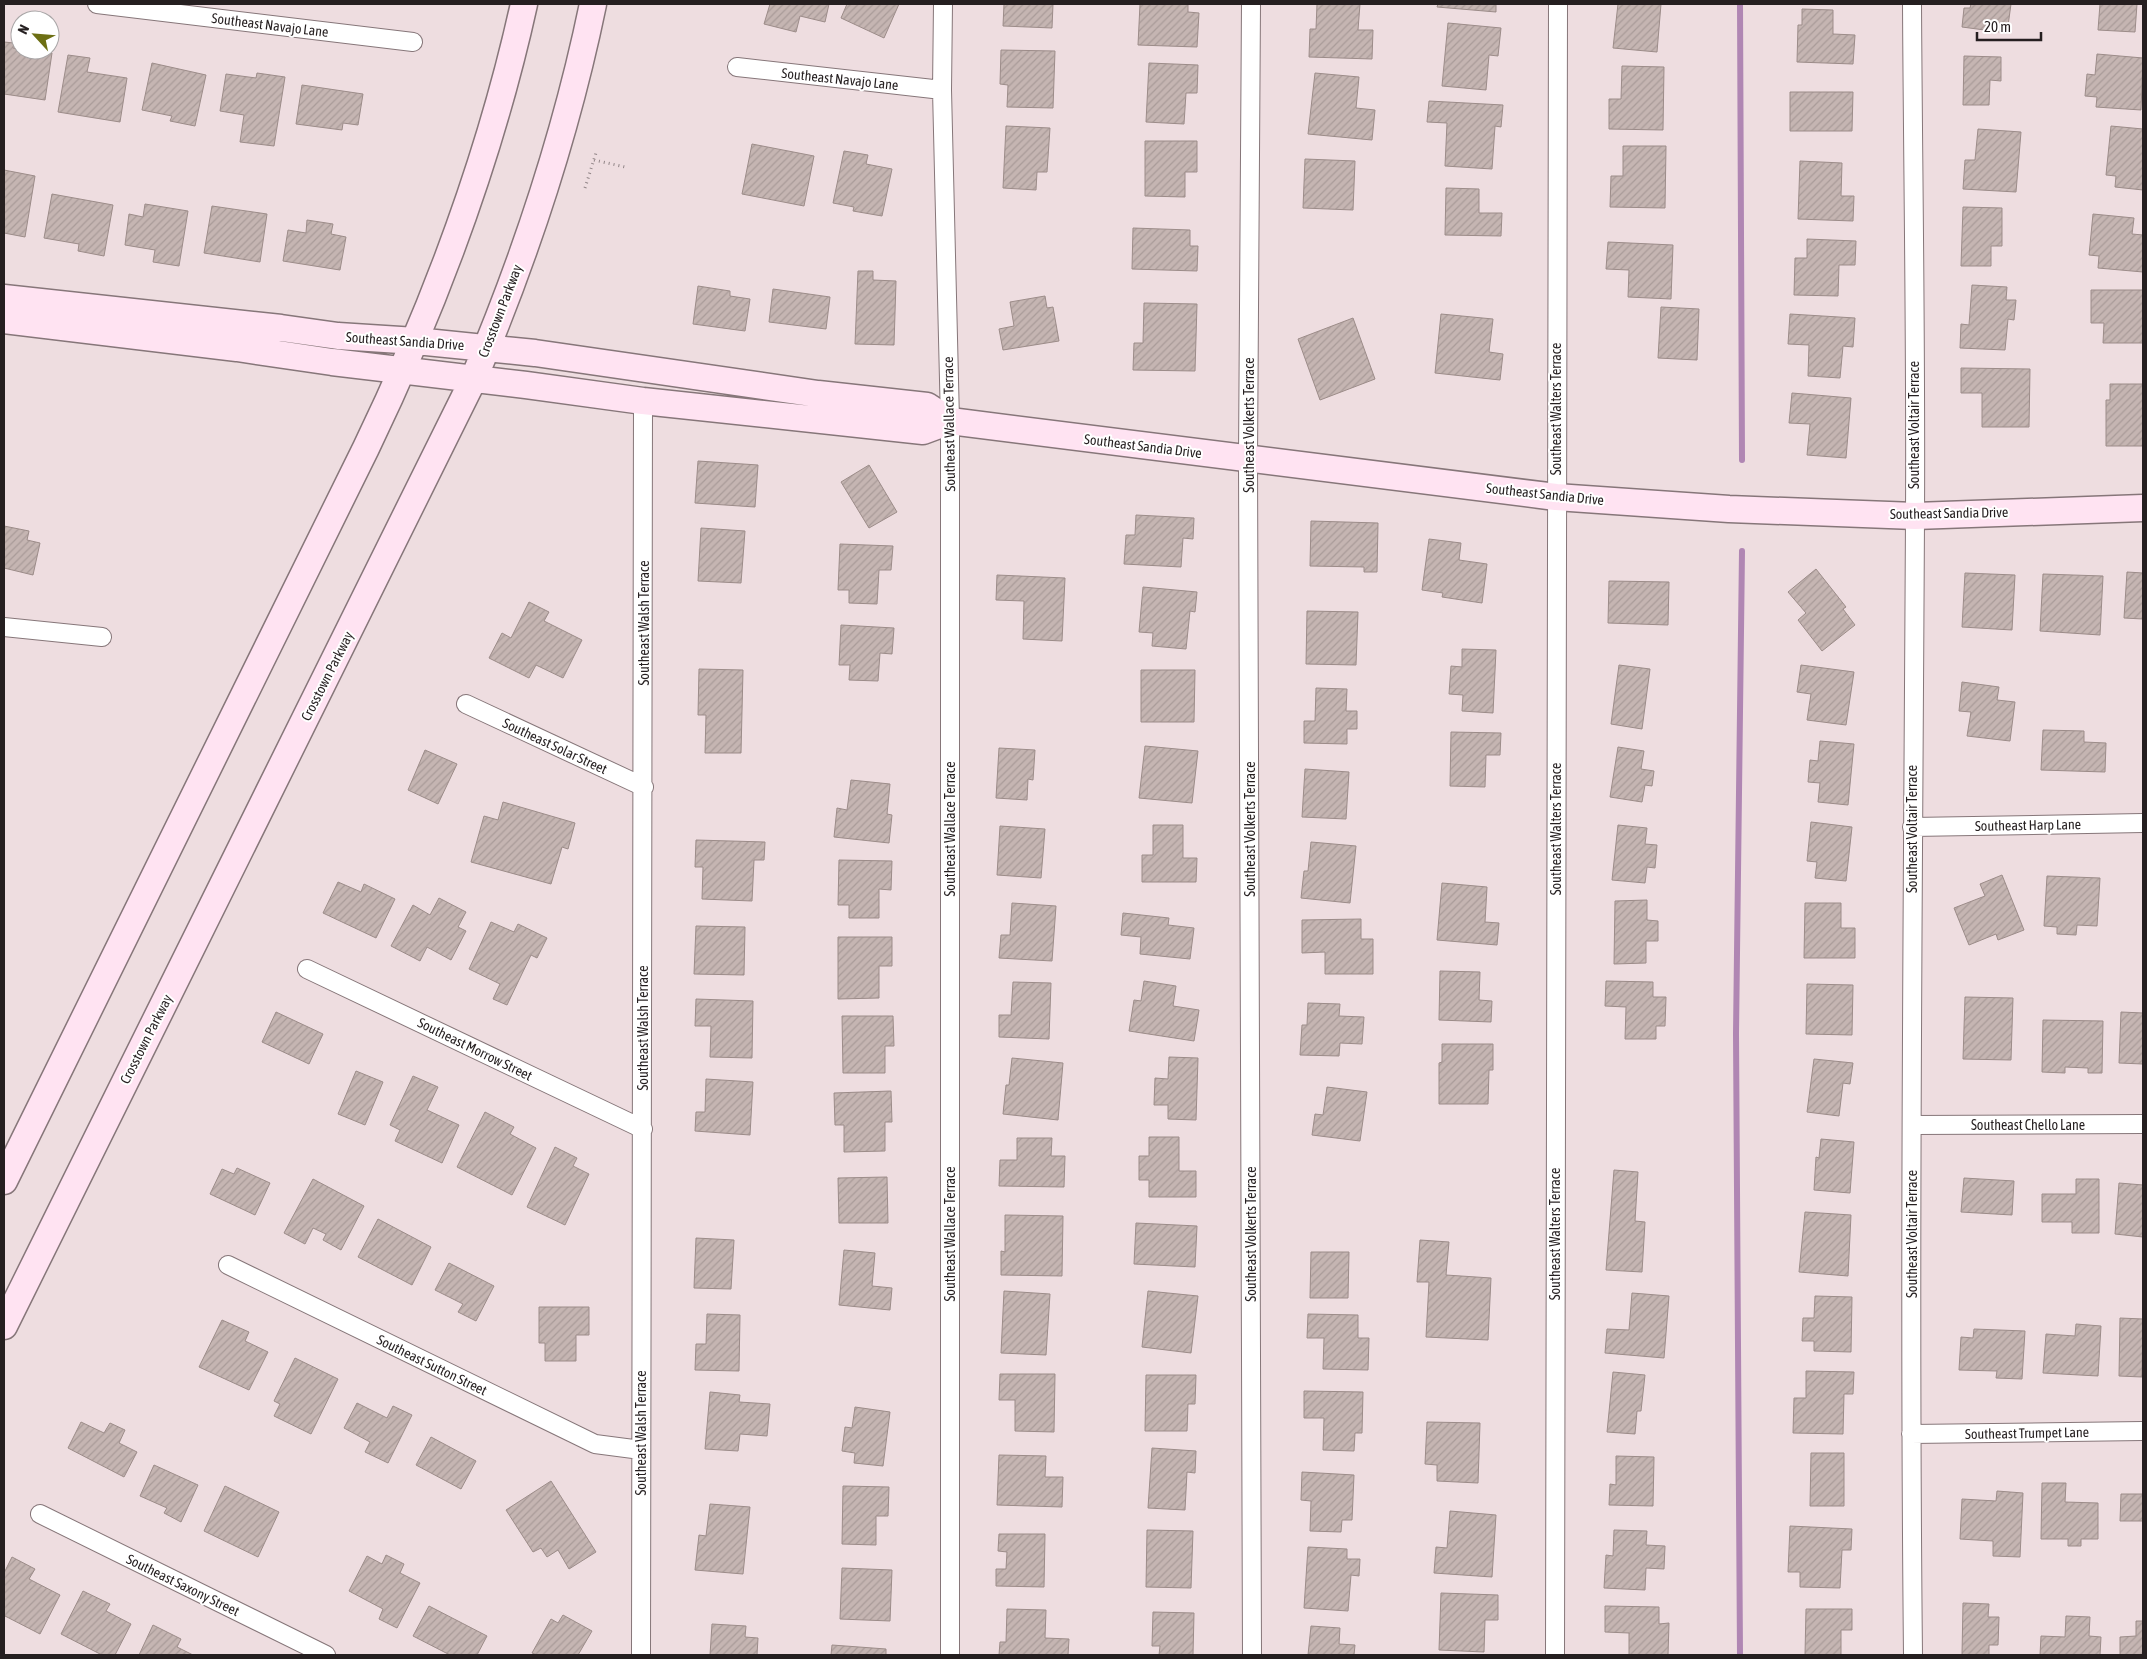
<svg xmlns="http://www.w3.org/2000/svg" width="2147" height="1659" viewBox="0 0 2147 1659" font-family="'Asap Condensed',sans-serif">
<defs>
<pattern id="building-hatch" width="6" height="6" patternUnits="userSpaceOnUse" patternTransform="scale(1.25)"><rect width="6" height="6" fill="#c5b5b2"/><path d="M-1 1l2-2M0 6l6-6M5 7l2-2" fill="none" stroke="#a99b99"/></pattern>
</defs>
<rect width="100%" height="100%" fill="#eedde0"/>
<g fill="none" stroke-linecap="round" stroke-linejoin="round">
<path stroke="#b086b3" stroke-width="6" d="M1740 4 1742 460
M1740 1655 1736 1034 1742 551"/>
</g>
<path fill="url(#building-hatch)" stroke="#9c8c89" d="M770 4H829L825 22 800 16 796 32 764 24Z
M847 4H899L884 38 841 18Z
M1004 4H1053L1052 28 1003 26Z
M1140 4H1188V12L1199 13 1197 47 1138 45Z
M1317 4H1360L1358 30H1373L1372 59 1309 57 1310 29H1316Z
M1438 4H1496V12L1437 7Z
M1618 4H1661L1657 52 1613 48Z
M1971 4H2011L2007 33 1962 27 1964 8H1970Z
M2100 4H2137L2135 32 2098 30Z
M1802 9 1833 10V34L1855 35 1853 64 1797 62 1798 25H1802Z
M1448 23 1501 28 1498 56 1489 55 1486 90 1442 86Z
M4 42 14 43 13 48 20 50 52 53 45 100 4 94Z
M1001 50 1055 51 1053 108 1007 107 1008 85 1000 84Z
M2097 54 2143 58 2141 110 2096 107 2097 97 2085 96 2087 74 2095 75Z
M68 55 90 58 87 72 127 78 120 122 58 112Z
M1964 56 2001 57V81L1990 80 1989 105H1963Z
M152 63 206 75 195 126 170 121 172 116 142 110Z
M1149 63 1198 65 1197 93H1186L1184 124 1146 122Z
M1622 66 1664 67 1663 130 1609 129V99H1621Z
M257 73 285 77 274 146 240 142 244 115 220 111 226 74 256 78Z
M1315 73 1359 77 1356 108 1375 110 1372 140 1308 134Z
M302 85 363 94 358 125 343 123 342 130 296 124Z
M1790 92H1853L1852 131H1790Z
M1429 101 1503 105 1501 127 1495 126 1492 169 1445 166 1447 123 1427 122Z
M1006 126 1050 128 1047 172H1037L1036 190 1003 188Z
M2111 126 2143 129V190L2115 187 2116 176 2106 175Z
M1978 129 2021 132 2016 192 1963 189 1965 160H1975Z
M1145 141H1197V172H1185V197L1145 196Z
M752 144 814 156 804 206 742 194Z
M1623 146H1666L1665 208 1610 207 1611 176H1623Z
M844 151 868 155 866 164 892 169 882 216 853 211 854 207 833 203Z
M1305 159 1355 161 1353 210 1303 208Z
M1800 161 1842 163 1841 196H1854L1853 221 1798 219Z
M4 170 35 176 25 237 4 233Z
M1446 188 1479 189V213H1502L1501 236 1445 235Z
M52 194 113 205 104 256 78 251 79 244 44 238Z
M145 204 188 211 179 266 153 262 155 250 125 245 129 214 143 217Z
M212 206 267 214 260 262 204 253Z
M1963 207 2002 208V246H1991V266H1961Z
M2093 214 2134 218 2132 234 2143 235V272L2098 268 2099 256 2089 255Z
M307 220 333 224 331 234 346 237 340 270 283 261 288 230 306 233Z
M1133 228 1190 230V246H1198L1197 271 1132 269Z
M1807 239 1856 241 1855 265H1839L1838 296 1794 295 1795 258H1807Z
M1608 242 1673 245 1671 299 1628 297 1629 270 1606 269Z
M858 271H873V280L896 281 894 345 855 344Z
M1972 285 2007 287 2006 300H2016L2014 320 2008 319 2005 350 1960 348 1961 324 1969 325Z
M698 286 730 291V296L750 299 745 331 693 324Z
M773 289 830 297 826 329 769 322Z
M2091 290H2143V343H2103L2104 323H2091Z
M1045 296 1047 308 1053 307 1059 341 1003 350 999 329 1014 326 1010 302Z
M1144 303 1197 304 1195 371 1133 370 1134 343H1143Z
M1661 307 1699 309 1697 360 1658 358Z
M1441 314 1493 319 1489 352 1503 354 1500 380 1435 373Z
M1790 314 1855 318 1853 347 1843 346 1840 378 1808 376 1809 345 1788 344Z
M1353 318 1375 379 1320 400 1298 339Z
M1961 368 2030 369 2029 427H1982V393H1961Z
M2110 384H2143V446H2106V400H2110Z
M1792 393 1851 398 1846 458 1807 455 1810 424 1789 423Z
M698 461 758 465 755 507 695 503Z
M869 465 897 512 869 528 841 482Z
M1136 515 1194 518 1193 539 1183 538 1181 567 1124 564 1126 535H1135Z
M1311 521 1378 523 1377 572H1364V567L1310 566Z
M4 526 29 531 27 540 40 543 33 575 4 568Z
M701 528 745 531 741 583 698 581Z
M1429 539 1461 543 1459 560 1487 564 1482 603 1442 597 1443 593 1422 590Z
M840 544 893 546 891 570H879L877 604 849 603V590H838Z
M1816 569 1846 607 1843 609 1855 625 1822 651 1798 620 1806 613 1788 592Z
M2127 572 2143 573V619L2124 618Z
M1965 573 2015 575 2012 630 1962 627Z
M2043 574 2103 576 2100 635 2040 631Z
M997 575 1065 578 1062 641 1023 639 1024 601 996 600Z
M1609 581 1669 582 1668 625 1608 623Z
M1143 587 1197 592 1195 612 1190 611 1186 649 1152 646 1153 633 1139 632Z
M529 602 549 612 544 621 582 640 563 678 536 665 529 678 489 658 502 633 511 638Z
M1307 611 1358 612 1356 665 1306 664Z
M841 625 894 628 892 654 880 653 878 681 849 680 850 665H839Z
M1462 649 1496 650 1493 713 1462 711 1463 695 1449 694 1451 666 1462 667Z
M1619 665 1650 669 1642 729 1611 724Z
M1801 665 1854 672 1846 725 1807 720 1811 694 1797 692Z
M699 669 743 670 741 753H705L706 715H698Z
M1141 670H1195L1194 722H1141Z
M1962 682 1999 687 1997 700 2015 702 2010 741 1967 736 1971 712 1959 711Z
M1316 688 1347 689 1346 711H1357V729H1347V744L1304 743V721H1315Z
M2043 730 2084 731V742L2106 743 2105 772 2041 770Z
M1451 732 1501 733 1500 755H1486L1485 787 1450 786Z
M1820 741 1854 744 1848 805 1818 802 1820 783 1808 782 1810 760 1818 761Z
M1145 746 1198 751 1192 803 1139 798Z
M1618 747 1644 751 1641 769 1654 771 1652 786 1645 785 1642 802 1610 797Z
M999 748 1035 750 1033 780 1028 779 1027 800 996 798Z
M425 750 457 764 438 804 408 790Z
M1305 769 1349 772 1346 819 1302 817Z
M851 780 890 784 887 814 892 815 889 843 834 837 837 808 847 810Z
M503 802 575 823 568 849 562 847 551 884 471 862 484 816 498 820Z
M1811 822 1852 827 1846 881 1815 878 1817 862 1807 861Z
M1153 825H1183V858H1197L1196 882H1142V855H1153Z
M1618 825 1647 828 1645 844 1657 845 1655 868 1647 867 1645 883 1612 880Z
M1000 826 1045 829 1041 878 997 875Z
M696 840 765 842 764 860H754L752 901 702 899 703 867H695Z
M1311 842 1356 846 1350 903 1301 898 1304 871H1308Z
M839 860 892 861 891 890 879 889V918H849V905H838Z
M2002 875 2024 930 1998 940 1996 934 1969 945 1954 908 1985 896 1980 884Z
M2047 876 2100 878 2097 926 2077 925 2076 935 2057 934V927L2044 926Z
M338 882 361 892 364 884 395 899 376 938 323 913Z
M1442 883 1487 887 1485 922 1499 923 1497 945 1437 940Z
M439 898 466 912 458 927 466 931 451 960 427 947 420 961 391 946 413 905 430 915Z
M1647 900V920L1658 921V941H1646V963L1614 964 1615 901Z
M1012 903 1056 906 1052 961 999 958 1001 935H1010Z
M1805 903H1841V928H1855V958H1804Z
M1123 913 1169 918 1168 925 1194 928 1190 959 1140 954 1141 937 1121 935Z
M1361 919V939H1373V974H1325V952L1302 953V920Z
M491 922 514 932 518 924 547 938 537 958 531 955 507 1005 493 999 500 984 469 969Z
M696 926 745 927 744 975 694 974Z
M838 937H892V966H879V998L838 999Z
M1440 971 1480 972 1479 1000 1492 1001 1491 1022 1439 1020Z
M1144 981 1176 986 1173 1006 1199 1010 1194 1041 1129 1031 1134 1000 1141 1001Z
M1606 981 1653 982V997H1666L1665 1026H1656V1039H1625L1626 1007 1605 1006Z
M1013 982 1051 983 1049 1039 999 1037V1015H1011Z
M1807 984 1853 985 1852 1035 1806 1034Z
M1965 997 2013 998 2011 1060 1963 1059Z
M696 999 753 1001 752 1058 710 1057 711 1026H695Z
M1308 1003 1340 1004 1339 1016 1364 1017 1362 1044 1340 1043 1339 1056 1300 1055 1302 1025H1307Z
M276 1012 323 1034 309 1064 262 1042Z
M2121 1012 2143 1013V1064L2119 1063Z
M842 1016H893L894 1046H885V1073H843Z
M2043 1020 2103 1021 2102 1073H2088V1068L2065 1067V1073L2042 1072Z
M1442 1044H1493V1070H1489L1488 1104H1439V1063L1442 1062Z
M1169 1057 1198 1058 1196 1120 1168 1119V1105H1154L1155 1078 1168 1079Z
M1012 1058 1063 1063 1058 1120 1003 1114 1006 1085H1009Z
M1814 1059 1853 1063 1850 1084 1843 1083 1839 1116 1807 1112Z
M356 1071 383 1082 365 1125 338 1114Z
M413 1076 438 1087 427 1110 459 1125 442 1163 395 1141 400 1130 390 1125Z
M706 1079 753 1082 750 1135 695 1131 696 1112H705Z
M1327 1087 1367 1092 1360 1141 1312 1135 1315 1114 1323 1115Z
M891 1091 892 1122H885V1151L844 1152V1125H835L834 1093Z
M485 1112 514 1127 510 1134 536 1148 512 1195 457 1167Z
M1149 1137H1179V1171H1196V1197H1149V1180H1139V1156H1149Z
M1017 1138H1052L1051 1156H1065L1064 1187 999 1186 1000 1160H1017Z
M1821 1139 1854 1142 1850 1193 1814 1190 1816 1157 1819 1158Z
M555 1147 577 1158 573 1166 589 1174 565 1225 527 1207Z
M237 1168 270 1183 255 1215 210 1194 222 1169 234 1174Z
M1614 1170 1638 1172 1635 1221 1645 1222 1642 1272 1606 1270Z
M887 1177 888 1223H839L838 1178Z
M1964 1178 2014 1181 2012 1215 1961 1212Z
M313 1179 364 1206 341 1250 323 1240 326 1234 313 1228 305 1244 284 1233Z
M2076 1179H2099V1233H2072V1222H2042V1194H2076Z
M2119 1183 2143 1185V1237L2115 1234Z
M1805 1212 1851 1215 1848 1276 1799 1272Z
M1005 1215 1063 1216 1062 1276 1001 1275V1251L1005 1252Z
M378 1219 431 1247 412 1285 358 1257Z
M1136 1223 1197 1226 1195 1267 1134 1264Z
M696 1238 734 1240 731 1289 694 1288Z
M1420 1240 1449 1242 1446 1275 1491 1278 1488 1340 1426 1337 1429 1282H1417Z
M844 1250 875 1253 872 1286 892 1288 890 1310 839 1305Z
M1311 1252H1349L1348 1298H1310Z
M449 1263 494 1286 476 1321 458 1312 463 1304 435 1290Z
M1004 1291 1050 1294 1046 1355 1001 1353Z
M1148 1291 1198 1296 1191 1353 1142 1347Z
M1632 1293 1669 1296 1664 1358 1605 1353 1607 1329 1629 1330Z
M1815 1296 1852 1297 1851 1352 1814 1351V1341H1802L1803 1318H1814Z
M539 1307H589V1335H576V1361H545V1343H539Z
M707 1314 740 1315 739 1371 695 1370 696 1344H706Z
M1308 1314 1358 1315V1338H1369L1368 1370 1323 1369 1324 1338H1307Z
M2120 1318 2143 1319 2142 1377 2119 1376Z
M222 1320 249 1332 245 1341 268 1352 249 1390 199 1367Z
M2076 1324 2101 1326 2098 1376 2043 1373 2046 1334 2075 1336Z
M1974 1329 2025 1331 2022 1379 1996 1378 1997 1371 1959 1370 1961 1337 1973 1338Z
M295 1358 338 1379 311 1434 274 1416 280 1404 274 1401Z
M1806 1371 1854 1372 1853 1394H1844L1843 1434 1793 1433 1794 1398H1806Z
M1613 1372 1645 1375 1641 1411H1637L1635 1434 1607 1432Z
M1000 1374H1055L1054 1432 1015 1431V1400H999Z
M1146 1375H1196L1195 1404H1188L1187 1431H1145Z
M1304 1391 1363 1392 1362 1433H1355L1354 1451 1323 1450 1324 1418H1304Z
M710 1392 740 1395 739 1402 770 1404 767 1436 740 1434 738 1451 705 1449Z
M357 1403 387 1418 393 1406 412 1415 388 1463 365 1452 370 1442 344 1428Z
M855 1407 890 1412 883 1466 854 1463 855 1453 842 1451 845 1427 852 1428Z
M81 1422 104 1433 110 1423 125 1430 119 1443 137 1452 124 1477 68 1448Z
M1427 1422 1480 1423 1478 1483 1437 1481V1465L1425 1464Z
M431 1437 476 1461 461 1489 416 1465Z
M1152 1448 1196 1451 1195 1473 1187 1472 1185 1510 1148 1508Z
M1811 1453H1844V1506H1810Z
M999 1455 1046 1456 1045 1477H1063L1062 1507 997 1505Z
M1616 1456 1654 1457 1653 1506 1609 1505 1610 1484 1616 1485Z
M154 1465 198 1485 181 1522 164 1513 167 1508 140 1496Z
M1302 1472 1354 1475 1352 1520H1342L1341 1532 1310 1531 1311 1501 1301 1500Z
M551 1481 596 1552 569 1569 558 1550 547 1557 541 1548 533 1552 506 1510Z
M2042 1483H2066L2065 1502 2098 1503V1539H2081V1546H2068V1539H2041Z
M225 1486 279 1512 258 1557 204 1531Z
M843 1486 889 1487 888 1516H876V1545L842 1544Z
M1997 1491 2023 1493 2020 1557 1993 1556V1541L1960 1539 1962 1499 1996 1501Z
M2121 1494H2143V1521H2120Z
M710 1504 750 1507 743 1574 695 1570 699 1535 706 1536Z
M1450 1511 1496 1515 1492 1577 1434 1573 1436 1547 1447 1548Z
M1790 1526 1852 1529 1851 1550H1842L1840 1588 1800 1587V1572H1788Z
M1147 1530 1193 1531 1191 1588 1146 1587Z
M1614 1530 1647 1531 1646 1545 1665 1546 1664 1569 1646 1568 1645 1590 1604 1588 1606 1555 1613 1556Z
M999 1534H1045L1044 1587 996 1586V1569H1006L1007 1552 998 1551Z
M1308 1547 1347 1549V1559H1360L1359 1576 1351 1575 1348 1611 1304 1608Z
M386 1555 404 1564 400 1573 420 1583 397 1628 379 1619 383 1609 349 1591 367 1556 382 1564Z
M12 1557 35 1569 29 1579 60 1595 40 1634 5 1616 4 1619V1573Z
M842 1568 892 1570 890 1621 840 1619Z
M83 1591 110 1604 106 1611 131 1624 115 1655H102L61 1634Z
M1441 1593 1498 1595V1620H1485L1484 1652 1439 1650Z
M1963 1603 1989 1604 1988 1617H1999L1998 1645H1989V1655H1962Z
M429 1606 487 1636 477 1655H450L413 1636Z
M1605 1606 1659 1607V1624L1669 1623 1668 1655H1629V1633L1605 1632Z
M1007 1609 1046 1610 1045 1638 1069 1639 1068 1655H999L1000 1642H1006Z
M1806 1609H1852V1630H1841V1655H1805Z
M1153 1612 1194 1613 1193 1655H1159L1160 1646H1152Z
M563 1615 592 1631 578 1655H537L532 1653 551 1619 558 1623Z
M2066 1616 2090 1617 2089 1636 2101 1637 2100 1655H2040L2041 1636 2065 1637Z
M2136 1621H2143V1655H2120V1637L2136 1636Z
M712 1624 746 1626 745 1637 758 1638 757 1655H693H710Z
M153 1625 181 1639 177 1647 193 1655H139Z
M1311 1626 1340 1628 1339 1644 1355 1645 1354 1655H1308Z
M832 1645 886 1649V1655H831Z"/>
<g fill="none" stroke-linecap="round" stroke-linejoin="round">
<g stroke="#867679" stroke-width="20">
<path id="street" d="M97 4 413 42
M943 4 942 90 950 421V1655
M1251 4 1248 459 1252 1655
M1912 4C1913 175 1916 347 1915 518 1913 897 1909 1276 1913 1655
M737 67 942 90
M4 627 102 637
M466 704 644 787
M1912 827 2143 823
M307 969 643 1129
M1913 1125 2143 1124
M228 1265 595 1444 641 1450
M1911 1434 2143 1431
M40 1514 326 1655
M641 1655 643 401
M1555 1655 1558 4"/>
</g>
<g stroke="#867679" stroke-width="29">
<path id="secondary" d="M4 298 281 328 338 336 416 341 535 353 818 394 927 406 950 421 1556 497 1729 509 1915 516 2143 508
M4 320 237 348 332 362 526 385 643 401 923 431 950 421
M4 1181 366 448C435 305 490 158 524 4
M4 1326 474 378C524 260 567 130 593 4"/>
</g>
<path stroke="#918587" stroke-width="3" stroke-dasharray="1 4" stroke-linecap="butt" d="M594 160 625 167
M585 188 596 153"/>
<use href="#street" stroke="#fff" stroke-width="18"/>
<use href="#secondary" stroke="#ffe3f2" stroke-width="26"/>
</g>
<g text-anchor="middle" stroke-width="4" stroke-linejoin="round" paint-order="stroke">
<g font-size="14" fill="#251f20" stroke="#fff">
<text transform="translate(270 25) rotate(7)" y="5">Southeast Navajo Lane</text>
<text transform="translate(840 79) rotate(6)" y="5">Southeast Navajo Lane</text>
<text transform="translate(500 311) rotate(-69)" y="5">Crosstown Parkway</text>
<text transform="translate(405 341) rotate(4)" y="5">Southeast Sandia Drive</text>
<text transform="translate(1556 409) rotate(-90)" y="5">Southeast Walters Terrace</text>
<text transform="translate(949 424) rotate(-91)" y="5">Southeast Wallace Terrace</text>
<text transform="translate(1249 425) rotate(-90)" y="5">Southeast Volkerts Terrace</text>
<text transform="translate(1914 425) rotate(-90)" y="5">Southeast Voltair Terrace</text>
<text transform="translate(1143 446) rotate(7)" y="5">Southeast Sandia Drive</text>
<text transform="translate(1545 494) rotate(6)" y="5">Southeast Sandia Drive</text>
<text transform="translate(1949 513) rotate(-1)" y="5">Southeast Sandia Drive</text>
<text transform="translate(644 623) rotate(-90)" y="5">Southeast Walsh Terrace</text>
<text transform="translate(327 676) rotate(-63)" y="5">Crosstown Parkway</text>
<text transform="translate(555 746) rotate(25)" y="5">Southeast Solar Street</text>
<text transform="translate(2028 825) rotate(-1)" y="5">Southeast Harp Lane</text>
<text transform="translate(950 829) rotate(-90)" y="5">Southeast Wallace Terrace</text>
<text transform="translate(1250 829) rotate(-90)" y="5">Southeast Volkerts Terrace</text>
<text transform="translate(1556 829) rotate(-90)" y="5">Southeast Walters Terrace</text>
<text transform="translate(1912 829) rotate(-90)" y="5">Southeast Voltair Terrace</text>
<text transform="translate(643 1028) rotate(-90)" y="5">Southeast Walsh Terrace</text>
<text transform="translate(146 1039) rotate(-63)" y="5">Crosstown Parkway</text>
<text transform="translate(475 1049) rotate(26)" y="5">Southeast Morrow Street</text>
<text x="2028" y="1130">Southeast Chello Lane</text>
<text transform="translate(950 1234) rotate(-90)" y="5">Southeast Wallace Terrace</text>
<text transform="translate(1251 1234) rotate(-90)" y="5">Southeast Volkerts Terrace</text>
<text transform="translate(1555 1234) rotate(-90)" y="5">Southeast Walters Terrace</text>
<text transform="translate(1912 1234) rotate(-90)" y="5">Southeast Voltair Terrace</text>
<text transform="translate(432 1365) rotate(26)" y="5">Southeast Sutton Street</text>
<text transform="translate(641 1433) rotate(-90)" y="5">Southeast Walsh Terrace</text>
<text transform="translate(2027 1433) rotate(-1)" y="5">Southeast Trumpet Lane</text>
<text transform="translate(183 1585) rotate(26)" y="5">Southeast Saxony Street</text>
</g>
</g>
<rect width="2147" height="1659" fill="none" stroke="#251f20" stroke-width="10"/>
<g transform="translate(35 35) rotate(296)"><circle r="24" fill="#ffffff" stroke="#a8a5a6"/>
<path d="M0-4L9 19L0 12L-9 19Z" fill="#6d6f14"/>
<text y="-8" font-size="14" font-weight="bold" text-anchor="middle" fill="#251f20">N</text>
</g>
<path d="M1977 32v8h64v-8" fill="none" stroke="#251f20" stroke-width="2.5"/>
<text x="1984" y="32" font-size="15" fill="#251f20" stroke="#ffffff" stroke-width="4" paint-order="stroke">20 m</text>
</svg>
